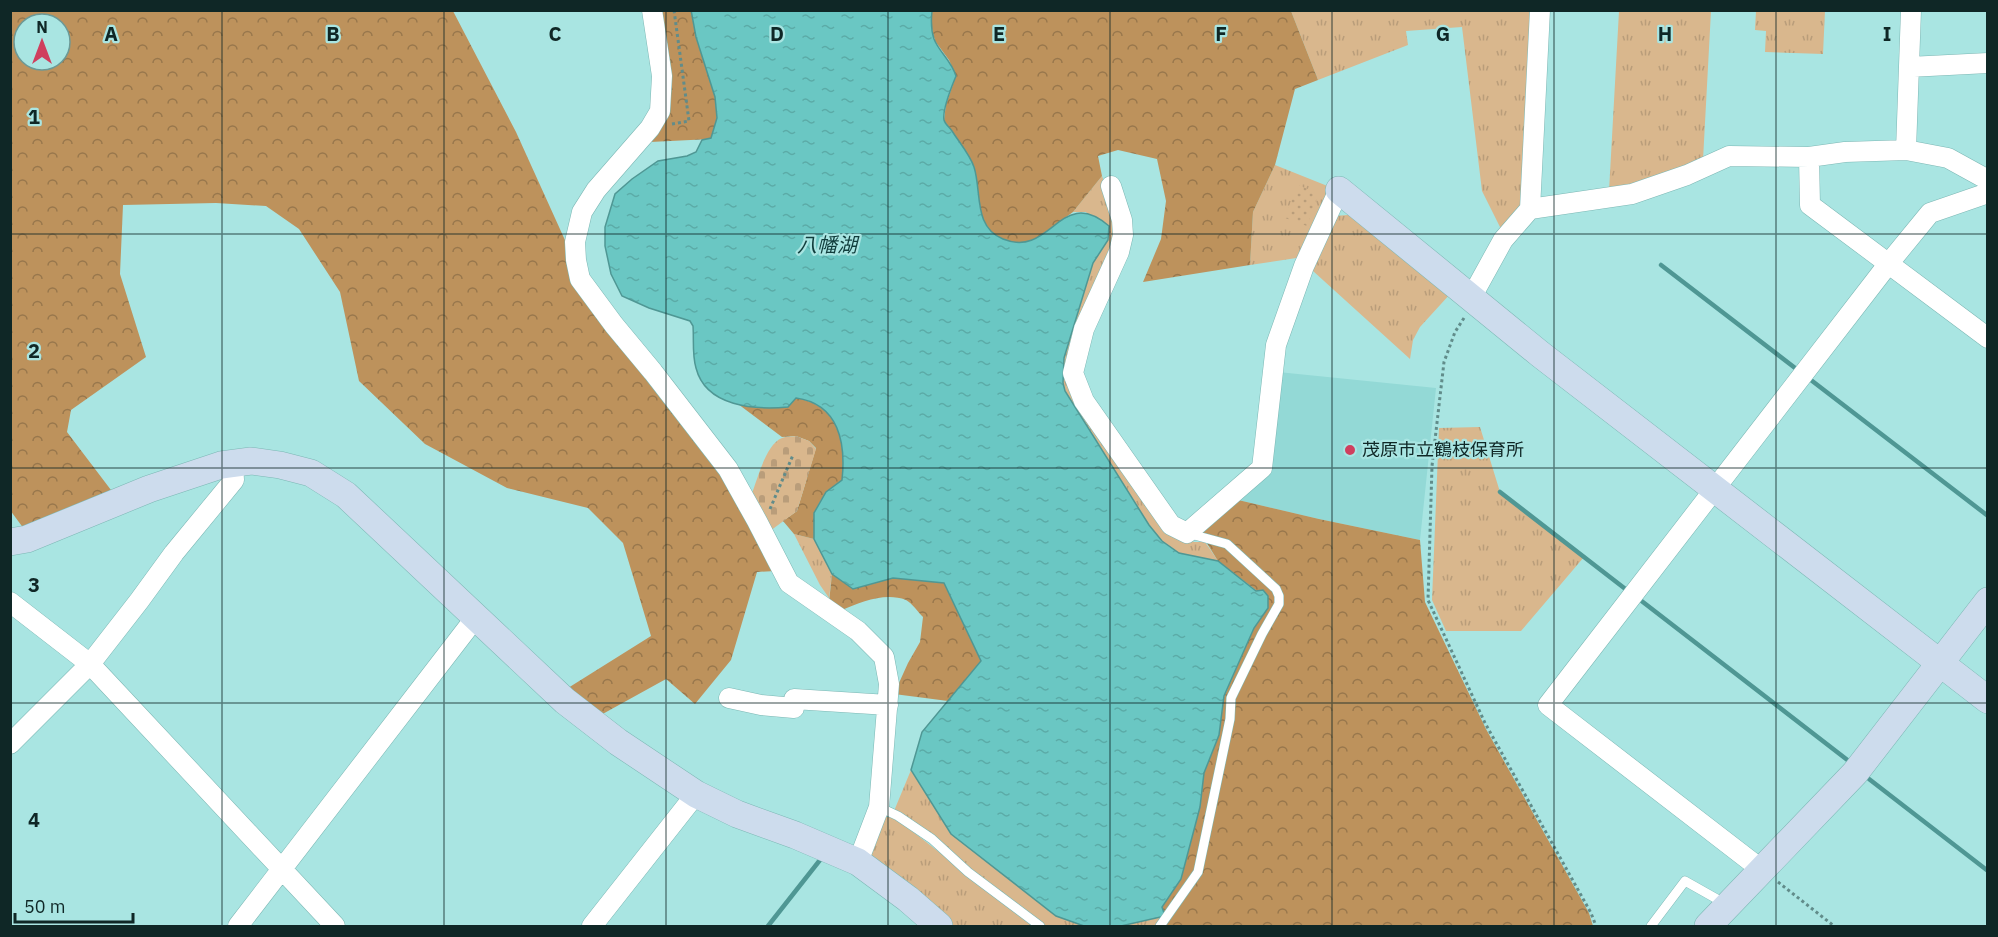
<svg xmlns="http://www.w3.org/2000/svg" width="1998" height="937" viewBox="0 0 1998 937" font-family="'IBM Plex Sans','Noto Sans JP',sans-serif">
<defs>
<pattern id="grass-tufts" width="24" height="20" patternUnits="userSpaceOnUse" patternTransform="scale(1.5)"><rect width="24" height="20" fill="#d9b78d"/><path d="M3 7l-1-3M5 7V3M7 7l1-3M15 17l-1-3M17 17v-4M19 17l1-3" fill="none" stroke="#b99d7a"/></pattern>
<pattern id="forest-crowns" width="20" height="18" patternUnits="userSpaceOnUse" patternTransform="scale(1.5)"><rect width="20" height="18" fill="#bd925c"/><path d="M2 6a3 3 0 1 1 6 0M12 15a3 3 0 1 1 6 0" fill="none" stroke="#98774c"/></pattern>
<pattern id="cemetery-stones" width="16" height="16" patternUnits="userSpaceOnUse" patternTransform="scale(1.5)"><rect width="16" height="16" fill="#d9b78d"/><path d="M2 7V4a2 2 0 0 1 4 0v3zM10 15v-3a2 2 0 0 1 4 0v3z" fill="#b99d7a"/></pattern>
<pattern id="park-dots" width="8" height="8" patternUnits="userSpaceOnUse" patternTransform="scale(1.5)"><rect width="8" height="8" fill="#d9b78d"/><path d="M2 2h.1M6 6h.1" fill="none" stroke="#b99d7a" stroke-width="1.8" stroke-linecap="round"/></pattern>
<pattern id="water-ripples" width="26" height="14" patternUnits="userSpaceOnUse" patternTransform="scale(1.5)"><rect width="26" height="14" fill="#6ac7c3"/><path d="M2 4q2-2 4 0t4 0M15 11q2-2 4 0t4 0" fill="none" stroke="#5baba7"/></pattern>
</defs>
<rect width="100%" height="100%" fill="#a9e5e2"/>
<path fill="#93d9d6" d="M1278 372 1436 388 1420 540 1319 519 1234 499 1269 469Z"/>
<path fill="url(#grass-tufts)" d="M1291 11H1533L1522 212 1503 233 1482 191 1462 27 1406 31 1408 45 1318 80Z
M1619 11H1711L1703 160 1677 173 1609 191Z
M1756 11H1825L1823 54 1765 52 1766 31 1755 30Z
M1275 165 1330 187 1303 257 1250 265 1253 212Z
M1102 176 1116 216 1118 235 1069 371 1165 526 1194 542H1205L1218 561 1179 553 1162 541 1149 525 1065 391 1063 383 1064 358 1093 263 1108 240 1086 212H1073Z
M1348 215 1407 257 1451 293 1420 327 1413 340 1410 359 1313 271 1334 216Z
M1480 427 1500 492 1584 557 1521 631H1446L1432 600 1439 428Z
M794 534 814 539 832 574 829 598 820 585Z
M911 770 951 834 1056 916 1084 926H1045L973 871 916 823 894 811Z
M884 817H894L1034 926H952L870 859Z
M1165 916 1156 926H1121Z"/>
<path fill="url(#forest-crowns)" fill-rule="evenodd" d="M10 11H453L516 132 569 249 733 488 775 571 757 572 731 660 695 704 666 679 599 716 568 688 651 636 623 543 588 508 507 488 425 444 359 381 340 292 299 229 266 206 216 203 123 205 120 274 146 357 71 410 67 432 114 494 24 529 10 510ZM24 24H60V60H24Z
M661 11H691L696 37 715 97 717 118 711 139 650 142Z
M932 11H1291L1318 80 1295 89 1275 165 1253 212 1250 265 1143 282 1161 239 1166 201 1157 159 1118 150 1098 156 1102 176 1073 212 1034 241 1015 243 1002 239 991 232 982 218 974 166 944 120 946 104 956 76 949 60 935 41 931 25Z
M796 398C839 405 846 443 842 480 816 500 814 507 814 539L794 534 783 521 797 511 816 448 809 441 796 436 782 437 738 404 760 408Z
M1234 499 1319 519 1420 540 1425 602 1486 729 1589 913 1593 926H1162L1165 916 1162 907 1181 879 1200 807 1204 773 1219 735 1224 697 1254 628 1268 608 1257 591 1218 561 1198 529Z
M832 574 853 589 893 578 944 583 981 661 948 701 894 694 908 663 920 642 923 617C918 612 912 603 906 600 885 592 861 602 842 610L829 602Z"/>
<path fill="url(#cemetery-stones)" d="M796 436 809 441 816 449 797 511 770 531 752 493C758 478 766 444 782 438 786 436 792 437 796 436Z"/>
<path fill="url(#park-dots)" d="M1297 185 1319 193 1307 226 1285 218Z"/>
<path fill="url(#water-ripples)" stroke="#4f9794" stroke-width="1.5" d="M691 10 932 11C931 20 931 30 934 39 939 52 951 60 956 76 952 86 942 109 944 120 945 124 950 128 952 131 959 142 970 155 974 167 982 192 973 227 1003 239 1052 259 1060 184 1109 226L1108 240 1093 263 1064 358 1063 383 1065 391 1149 525 1162 541 1179 553 1218 561 1256 591 1263 590 1268 596V608L1254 628 1224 696 1219 735 1204 773 1200 807 1181 879 1162 907 1165 916 1121 926H1084L1056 916 951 834 911 770 922 732 981 661 944 583 893 578 853 589 832 574 814 539V513L826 492 842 480C846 443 839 404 796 398L788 407C755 410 706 407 696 368 692 355 694 339 693 326L690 321 649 308 622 296 611 274 605 246V227L615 194 632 179 658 161 687 156 696 152 702 140 711 138 717 118 715 97 696 37Z"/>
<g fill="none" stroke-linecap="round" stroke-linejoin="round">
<path stroke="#4f9794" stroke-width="4.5" d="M1661 265 1799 371
M1807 377 1988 516
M1500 492 1628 591
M1639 599 1850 762
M1869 779 1988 871
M768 926 820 860"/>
<g stroke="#7cb7b4" stroke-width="10">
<path id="lane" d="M879 807 898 816 932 839 968 872 1040 926
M1160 926 1198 872 1230 719 1231 698 1262 634 1279 604V596L1276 589 1227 544 1187 533
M1651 926 1685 881 1724 903"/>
</g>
<g stroke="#7cb7b4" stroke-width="21">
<path id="street" d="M652 10 662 76 660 111 650 128 596 190 582 212 575 242 576 260 580 279 614 325 653 372 728 469 757 521 789 583 858 631 884 657 889 684 879 807 858 862
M1909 67 1988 63
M1906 150 1911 10
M1809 157 1810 205 1988 338
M1111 186 1122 220 1123 235 1119 252 1084 329 1073 373 1084 401 1171 525 1187 533 1262 468 1276 345 1304 266 1339 190
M1530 209 1632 194 1687 175 1729 156 1809 157 1845 152 1906 150 1948 158 1988 180
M1471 298 1503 240 1530 209 1540 10
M10 602 90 664 335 926
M729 698 761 705 794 708V699L888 705
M10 744 90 664 139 601 174 553 234 480 233 463
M1762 870 1548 705 1889 263 1930 213 1988 193
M238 926 476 617
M592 926 696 794"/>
</g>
<g stroke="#7cb7b4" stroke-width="28">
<path id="secondary" d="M1339 190 1540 354 1988 700
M10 542 27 539 149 489 221 465 251 461 280 465 311 473 346 495 565 701 618 742 696 794 737 814 795 835 858 862 908 899 939 926
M1708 926 1855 773 1988 601"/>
</g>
<path stroke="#618c8a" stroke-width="3" stroke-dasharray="3 3" stroke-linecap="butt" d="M672 124 689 121 674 10
M1464 318 1455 332 1444 362 1432 466 1428 600 1485 723 1591 913 1596 926
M770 509 793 455
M1778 882 1834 926"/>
<use href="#lane" stroke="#fff" stroke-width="9"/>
<use href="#street" stroke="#fff" stroke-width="20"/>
<use href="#secondary" stroke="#cddced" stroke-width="27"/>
</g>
<path fill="none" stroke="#0f2726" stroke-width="1.5" stroke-opacity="0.55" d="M222 10V926M444 10V926M666 10V926M888 10V926M1110 10V926M1332 10V926M1554 10V926M1776 10V926M10 234H1988M10 468H1988M10 703H1988"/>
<circle fill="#cf3f5e" stroke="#a9e5e2" stroke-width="2" cx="1350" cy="450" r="6"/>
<g text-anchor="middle" stroke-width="4.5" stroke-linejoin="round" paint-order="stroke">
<g font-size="18" fill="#0f2726" stroke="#a9e5e2" text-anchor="start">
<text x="1362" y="456">茂原市立鶴枝保育所</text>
</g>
<g font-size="20" font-style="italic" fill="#113d3c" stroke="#a9e5e2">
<text x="827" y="252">八幡湖</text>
</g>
</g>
<g font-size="20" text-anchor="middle" font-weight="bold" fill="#0f2726" stroke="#a9e5e2" stroke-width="4.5" stroke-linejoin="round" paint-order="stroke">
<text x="111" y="41">A</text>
<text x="333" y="41">B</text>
<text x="555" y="41">C</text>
<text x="777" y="41">D</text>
<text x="999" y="41">E</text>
<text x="1221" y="41">F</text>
<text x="1443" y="41">G</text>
<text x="1665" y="41">H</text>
<text x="1887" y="41">I</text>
<text x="34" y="124">1</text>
<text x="34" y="358">2</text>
<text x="34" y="592">3</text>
<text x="34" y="827">4</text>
</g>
<rect width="1998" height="937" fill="none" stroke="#0f2726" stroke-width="24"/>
<g transform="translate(42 42)"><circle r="28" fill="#a9e5e2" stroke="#6b9997" stroke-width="1.5"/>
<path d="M0-4.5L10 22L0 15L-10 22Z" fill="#cf3f5e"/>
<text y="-9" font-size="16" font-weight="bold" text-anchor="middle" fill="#0f2726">N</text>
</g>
<path d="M15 913v9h118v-9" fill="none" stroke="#0f2726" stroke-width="3"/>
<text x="24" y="913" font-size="18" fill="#0f2726" stroke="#a9e5e2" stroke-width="4.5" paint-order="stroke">50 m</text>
</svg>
